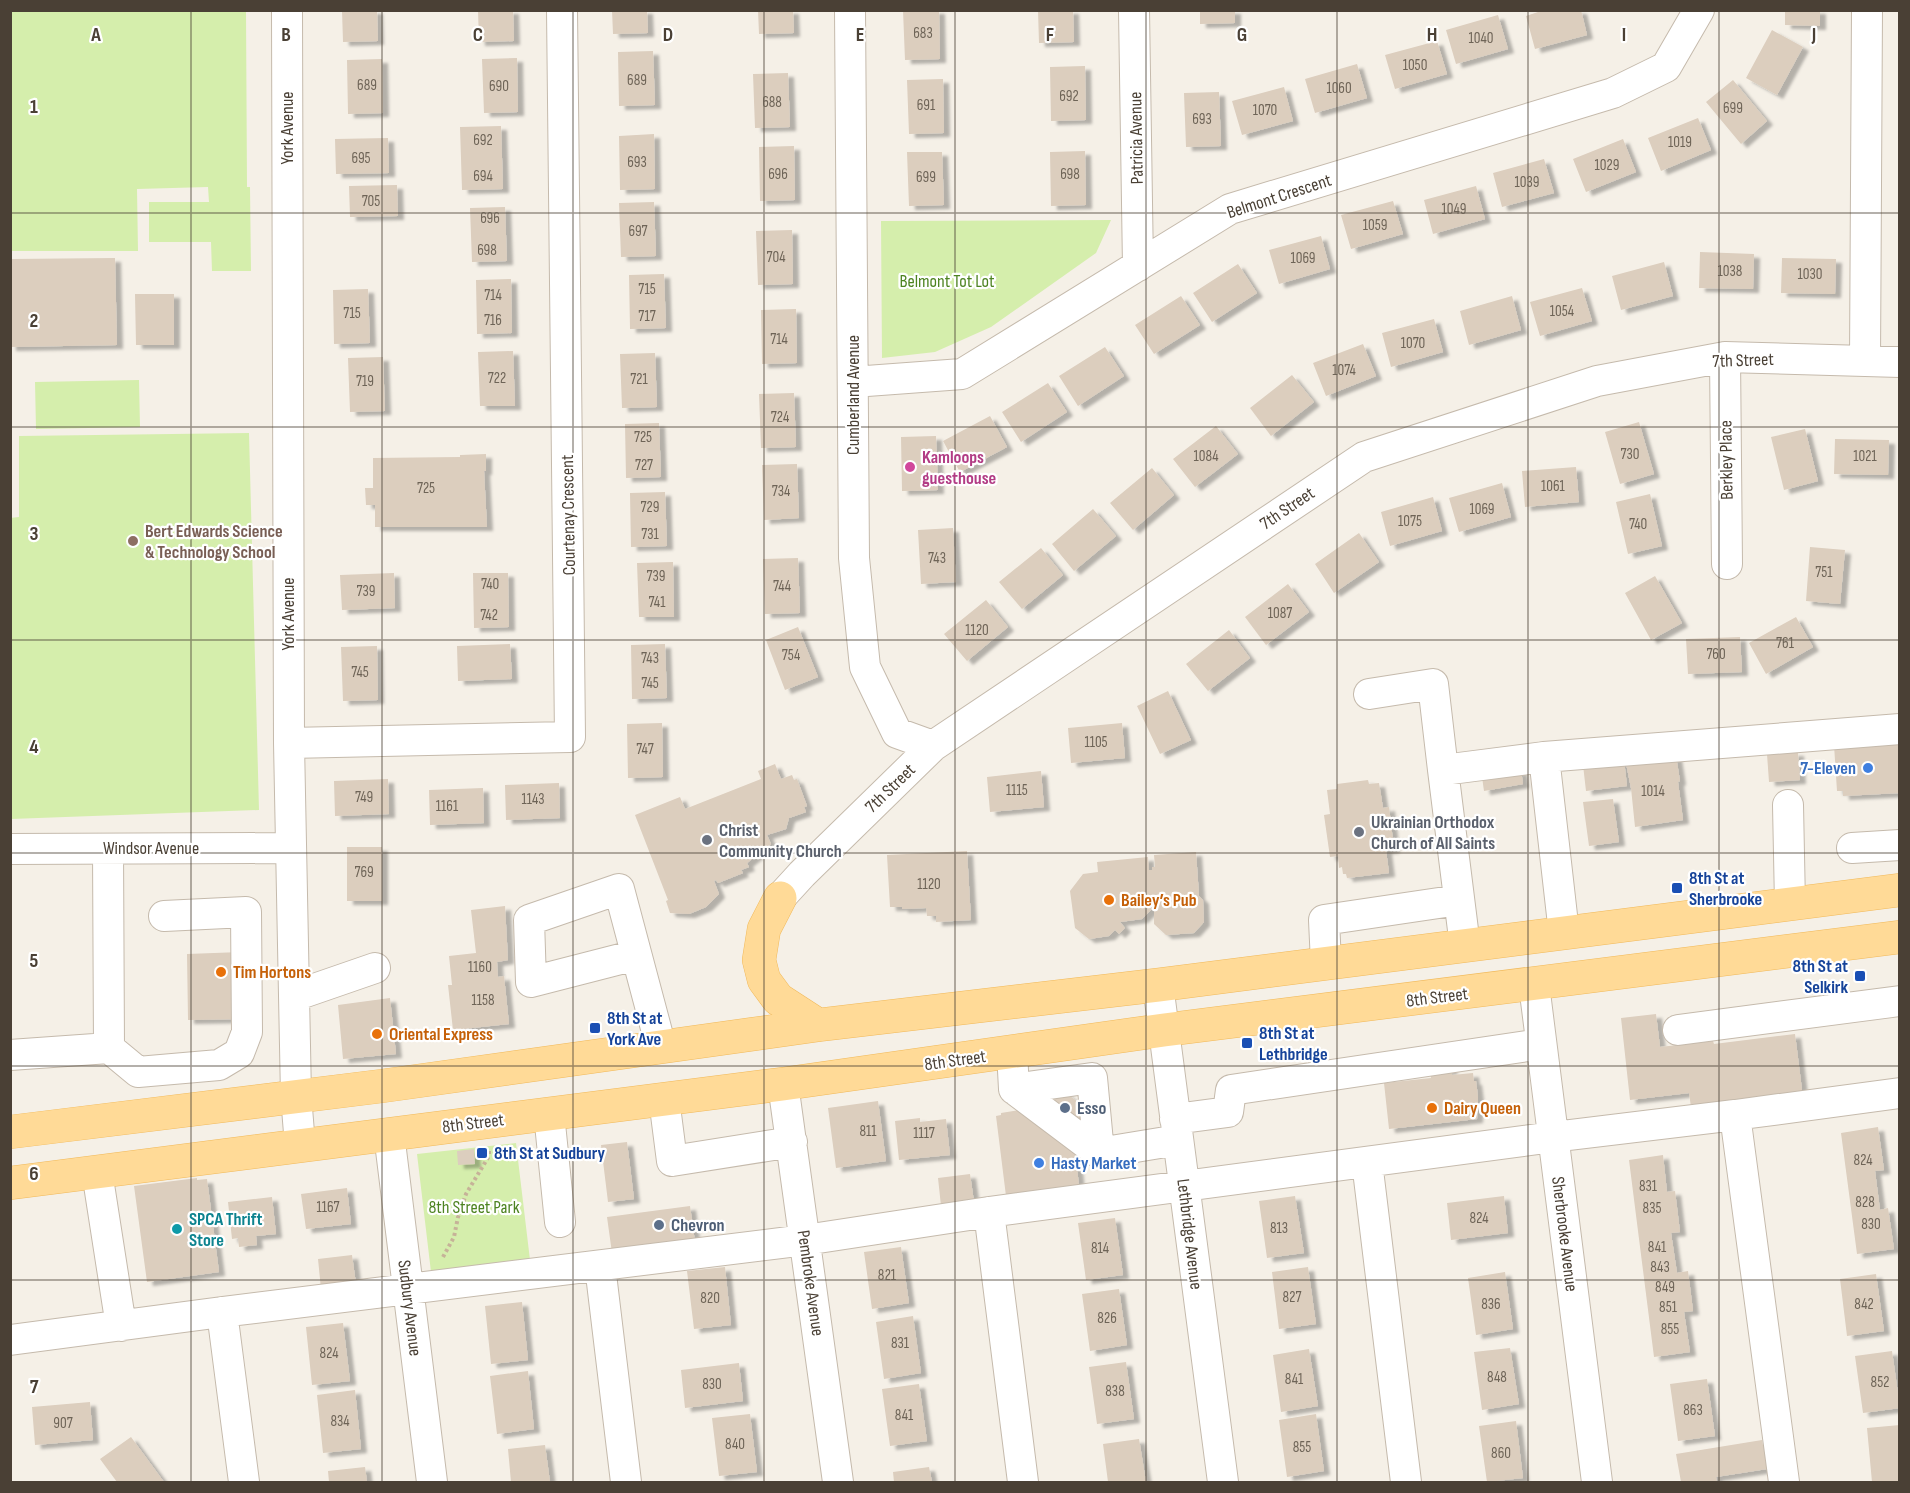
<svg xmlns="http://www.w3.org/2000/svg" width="1910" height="1493" viewBox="0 0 1910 1493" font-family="'Sofia Sans Condensed',sans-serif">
<defs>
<filter id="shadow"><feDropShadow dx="6" dy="4" stdDeviation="1.5" flood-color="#0004"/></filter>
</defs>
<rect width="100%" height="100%" fill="#f5f0e7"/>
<path fill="#d5eeac" d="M10 11H246L247 187H250L251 271H212L211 242H149V202H209L208 187 137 189 138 251H11Z
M1111 220 1096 253 991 327 935 352 882 358 881 221Z
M139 380 140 427 36 429 35 382Z
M249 433 259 810 11 819 10 518 19 517V436Z
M516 1143 530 1260 431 1272 417 1154Z"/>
<path fill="#dccebe" filter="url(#shadow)" d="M342 10H377L378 41 343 42Z
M478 10H513L514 41 479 42Z
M612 10H647L648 33 613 34Z
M758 10H793L794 33 759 34Z
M903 10H939L940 59 905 60Z
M1038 10H1073L1074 42 1039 43Z
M1200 10H1235V23L1200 24Z
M1544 10H1581L1587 35 1535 49 1526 16Z
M1785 10H1820V26L1785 25Z
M1498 15 1508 49 1456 64 1446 30Z
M1772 30 1803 47 1777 95 1746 78Z
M1437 41 1447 74 1395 89 1385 55Z
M653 51 655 105 619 106 618 52Z
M517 58 518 112 484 113 482 59Z
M382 59 383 113 348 114 347 60Z
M1357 64 1367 98 1315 113 1305 79Z
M1085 66 1086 120 1051 121 1050 67Z
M788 73 790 127 755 128 753 74Z
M943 79 944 133 909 134 907 80Z
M1733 80 1767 121 1741 144 1706 102Z
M1284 87 1293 121 1242 135 1232 101Z
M1219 92 1221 146 1186 147 1184 93Z
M1698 118 1711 150 1661 171 1648 138Z
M501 126 503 189 462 190 460 127Z
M654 134 655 189 620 190 619 136Z
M388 138 389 173 336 174 335 139Z
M1623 139 1636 172 1586 192 1573 159Z
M794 146 795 200 760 201 759 147Z
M1085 151 1086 205 1051 206 1050 152Z
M907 152H942L944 205 909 206Z
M1544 159 1554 193 1502 207 1493 173Z
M397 185 398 216 350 217 349 186Z
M1476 186 1485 219 1433 234 1424 200Z
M1393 201 1403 234 1351 249 1341 215Z
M654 202 656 256 621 257 619 203Z
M505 207 507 261 472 262 470 208Z
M792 230 793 284 758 285 756 231Z
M1321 236 1330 269 1279 284 1269 250Z
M1700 252 1754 254 1753 289 1699 288Z
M115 258 117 345 10 347V259Z
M1782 258 1836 259 1835 294 1781 293Z
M1664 262 1673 296 1621 310 1612 276Z
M1238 264 1257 293 1212 322 1193 293Z
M664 274 666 328 630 329 629 275Z
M511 279 512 333 477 334 476 280Z
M1582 288 1592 321 1540 336 1530 302Z
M368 289 370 343 334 344 333 290Z
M135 294H174V345H136Z
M1181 296 1200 325 1154 354 1135 325Z
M1512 296 1521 330 1469 345 1460 311Z
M796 309 797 363 762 364 761 310Z
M1434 319 1443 352 1391 367 1382 333Z
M1363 344 1376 376 1326 396 1313 363Z
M1105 347 1124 376 1078 406 1059 376Z
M513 351 515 406H480L478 352Z
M655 353 657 407 622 408 620 354Z
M383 357 385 411 350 412 348 358Z
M1292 375 1314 402 1271 436 1250 408Z
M1048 383 1067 412 1021 442 1002 412Z
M794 393 796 447 761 448 759 394Z
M990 416 1007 447 960 472 943 441Z
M1639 422 1654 474 1620 484 1605 432Z
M659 423 661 477 626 478 625 424Z
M1216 426 1238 454 1195 487 1173 459Z
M1805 429 1818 481 1784 490 1771 437Z
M936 436 938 490 902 491 901 437Z
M1835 439 1889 440 1888 475 1834 474Z
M486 454V471H484L487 527H375V505H366L365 488H373V458L460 457V455Z
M797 464 799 518 764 520 762 465Z
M1576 467 1579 502 1525 507 1522 471Z
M1152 468 1174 495 1133 530 1110 503Z
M1502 483 1511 517 1459 532 1449 498Z
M665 492 667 546 631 547 630 493Z
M1650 494 1662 546 1628 554 1616 502Z
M1433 497 1442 531 1390 546 1381 512Z
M1093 509 1116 536 1074 571 1052 544Z
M953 528 956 582 921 584 918 530Z
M1359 533 1379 562 1334 593 1315 564Z
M1810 547 1845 550 1840 604 1806 601Z
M1041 548 1063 575 1022 609 999 582Z
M798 558 800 613 765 614 763 559Z
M673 562 674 617H639L637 563Z
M394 573 395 608 342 610 340 575Z
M473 573H508L509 627 474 628Z
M1655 576 1682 623 1651 640 1625 593Z
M1288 584 1309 612 1266 645 1245 617Z
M986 600 1008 627 967 661 944 634Z
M1796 617 1813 647 1766 674 1749 643Z
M798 627 818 677 785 690 766 640Z
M1229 630 1250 658 1208 691 1186 664Z
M1740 637 1742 672 1688 674 1686 639Z
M510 644 512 679 458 681 457 646Z
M665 644 667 698 632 699 631 645Z
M377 646 378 700 343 701 341 647Z
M1168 691 1191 740 1160 754 1137 706Z
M662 723 663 777 628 778 627 724Z
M1122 723 1125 758 1071 763 1068 728Z
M1900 740V793L1843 796V791H1837L1834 745Z
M1798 752 1800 780 1769 782 1767 754Z
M1676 756 1680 781 1678 782 1683 820 1635 827 1631 788 1626 763Z
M1624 760 1627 786 1586 791 1583 765Z
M775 764 781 779 792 775 794 780 797 779 807 806 804 807 806 812 789 818 786 829 767 835 771 844 747 863 749 867 741 870 743 873 718 883 716 880 714 881 719 894 706 907 689 914 670 913 666 901 668 900 635 815 680 797 685 809 761 779 758 771Z
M1521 770 1523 784 1484 791 1482 777Z
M1041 771 1044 807 990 812 987 777Z
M388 779 389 814 335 816 334 781Z
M1368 780 1369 784 1379 783 1383 808 1389 807 1394 849 1386 850 1389 873 1347 878 1346 874H1343L1342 867 1339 868 1338 856 1330 857 1324 815 1330 814 1327 790 1337 789V784Z
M559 783 560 818 506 820 505 785Z
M483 788 484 823 430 825 429 790Z
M1613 799 1619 842 1589 846 1583 802Z
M347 847H382V901H347Z
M967 851 971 920 936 922V916H927L926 908 902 909V907H890L887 855Z
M1196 852 1199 896 1203 900 1204 922 1194 933 1166 935 1154 924V907L1142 919 1120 922 1125 928 1119 934 1115 930 1109 936 1089 939 1075 928 1070 891 1083 874 1098 872 1097 862 1148 857 1149 870H1152V867H1155L1154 855Z
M505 906 508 960 497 962 498 977 504 976 509 1024 453 1030 448 985H452L449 956 476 953 471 910Z
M241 952 243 1019 188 1020 187 954Z
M390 998 396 1054 343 1059 338 1005Z
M1656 1014 1660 1047 1713 1041 1714 1044 1795 1034 1803 1098 1691 1107 1689 1093 1630 1100 1621 1018Z
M1451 1068 1452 1075 1473 1073 1474 1081H1476L1478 1097 1477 1119 1389 1129 1384 1083 1431 1078 1430 1070Z
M1058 1087 1087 1109 1071 1129 1043 1107Z
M878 1101 886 1161 836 1168 828 1108Z
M1019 1110 1035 1124 1051 1122 1074 1140 1079 1186 1006 1196 996 1116 1001 1115V1113Z
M920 1118V1122L946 1119 950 1155 899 1160 895 1121Z
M1878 1127 1884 1170 1875 1171 1880 1210 1888 1208 1894 1249 1857 1254 1841 1133Z
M627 1142 634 1199 608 1202 601 1145Z
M474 1149 475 1164 458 1165 457 1151Z
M1663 1155 1667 1192 1675 1191 1680 1232 1671 1233 1677 1273 1688 1271 1693 1311 1684 1312 1690 1352 1654 1357 1629 1160Z
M970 1174 974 1202 941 1206 938 1178Z
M197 1178V1180L207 1179 219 1272 147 1282 134 1186Z
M347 1188 351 1224 306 1229 301 1194Z
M1295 1196 1304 1253 1267 1258 1259 1201Z
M1504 1196 1508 1233 1451 1240 1447 1203Z
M272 1197 276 1234 256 1236 257 1245 239 1247 238 1238 232 1239 228 1202Z
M690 1206 695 1242 612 1253 607 1217Z
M1115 1218 1123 1275 1086 1280 1078 1223Z
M901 1247 909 1303 872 1309 864 1252Z
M352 1255 356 1284 321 1289 318 1259Z
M725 1267 731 1325 694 1329 687 1271Z
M1308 1267 1316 1324 1279 1329 1272 1272Z
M1505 1272 1513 1329 1476 1335 1468 1278Z
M1876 1274 1884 1331 1847 1336 1840 1279Z
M1119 1289 1127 1345 1090 1351 1082 1294Z
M522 1302 528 1360 491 1364 485 1306Z
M913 1316 921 1373 884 1379 876 1322Z
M343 1323 350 1381 312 1385 306 1327Z
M1510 1348 1519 1404 1482 1410 1474 1352Z
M1309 1349 1318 1406 1281 1412 1273 1355Z
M1892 1351 1900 1408 1863 1413 1855 1356Z
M1126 1362 1134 1419 1097 1424 1089 1367Z
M739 1363 743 1401 685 1408 681 1370Z
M528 1371 534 1429 497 1434 490 1376Z
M1707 1379 1715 1436 1678 1441 1670 1384Z
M919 1384 927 1441 890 1446 882 1389Z
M355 1390 361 1449 323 1453 317 1395Z
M90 1402 93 1440 35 1445 32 1407Z
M750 1414 757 1472 719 1476 712 1418Z
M1316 1414 1324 1471 1287 1477 1279 1420Z
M1516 1421 1523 1478 1487 1482 1479 1426Z
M1900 1425V1482H1872L1867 1428Z
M131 1437 164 1482H117L100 1459Z
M1139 1439 1146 1482H1108L1103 1444Z
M1762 1440 1767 1469 1716 1477 1717 1482H1681L1676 1454Z
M545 1445 550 1482H511L508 1449Z
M365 1467 367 1482H329L328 1471Z
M929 1467 932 1482H894L893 1472Z"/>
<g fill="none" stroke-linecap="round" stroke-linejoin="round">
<g stroke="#c5baac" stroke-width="32">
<path id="minor" d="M287 10 289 743 296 1096 300 1145
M850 10 854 558 865 667 897 733 933 746
M1134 10 1138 266
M1725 357 1727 564
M1865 361 1867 10
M853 382 962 374 1230 209 1613 93 1666 67 1699 10
M1369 694 1433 684 1443 770 1544 757 1564 933
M289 743 570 737 562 10
M1544 757 1900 729
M1443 770 1465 946
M1788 805 1790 904
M1852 848 1900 845
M10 849 291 848
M780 898 802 874 933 746 1364 457 1597 381 1725 357 1900 362
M636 955 531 982 529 920 619 889 661 1047
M1326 963 1324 920 1459 900
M1158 985 1223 1482
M1534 985 1597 1482
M294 996 375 968
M1678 1030 1900 1001
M109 1048 138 1072 219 1065 239 1053 247 1032 246 912 164 916
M1012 1052 1014 1089 1092 1078 1099 1153 1178 1140
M10 1055 109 1048 108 849
M783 1084 838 1482
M1014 1089 1099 1153
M664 1099 672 1161 792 1142
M549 1114 560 1222
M1735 1115 1900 1093
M1175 1119 1228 1112 1231 1090 1541 1044
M389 1134 432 1482
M1367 1162 1406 1482
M97 1172 121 1326
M989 1212 1023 1482
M600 1266 626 1482
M222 1312 244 1482
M10 1340 222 1312 805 1240 989 1212 1553 1137 1735 1115 1784 1482"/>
</g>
<g stroke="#f1b95a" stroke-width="34">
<path id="major" d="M780 898 764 929 759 960 764 980 778 999 818 1025
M10 1132 382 1086 818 1025 1158 985 1900 890
M10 1183 783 1084 1164 1030 1900 937"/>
</g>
<path stroke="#c6b298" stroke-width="4" stroke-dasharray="3 3" stroke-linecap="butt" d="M443 1257 454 1237 458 1217 466 1194 489 1156V1149"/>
<use href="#minor" stroke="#fff" stroke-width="30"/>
<use href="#major" stroke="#ffda97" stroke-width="33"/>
</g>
<path fill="none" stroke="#4a4035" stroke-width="1.5" stroke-opacity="0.55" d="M191 10V1482M382 10V1482M573 10V1482M764 10V1482M955 10V1482M1146 10V1482M1337 10V1482M1528 10V1482M1719 10V1482M10 213H1900M10 427H1900M10 640H1900M10 853H1900M10 1066H1900M10 1280H1900"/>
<circle fill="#d1479c" stroke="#fff" stroke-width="2" cx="910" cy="467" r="6"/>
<circle fill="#8d6e63" stroke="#fff" stroke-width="2" cx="133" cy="541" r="6"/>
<g fill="#3f7fe0" stroke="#fff" stroke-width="2">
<circle cx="1868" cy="768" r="6"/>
<circle cx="1039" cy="1163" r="6"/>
</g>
<g fill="#6b7280" stroke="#fff" stroke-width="2">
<circle cx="1359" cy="832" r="6"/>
<circle cx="707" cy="840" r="6"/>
</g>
<g fill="#1a4fb4" stroke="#fff" stroke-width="2">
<rect x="1671" y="882" width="12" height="12" rx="3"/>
<rect x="1854" y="970" width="12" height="12" rx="3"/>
<rect x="589" y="1022" width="12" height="12" rx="3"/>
<rect x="1241" y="1037" width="12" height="12" rx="3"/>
<rect x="476" y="1147" width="12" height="12" rx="3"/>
</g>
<g fill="#e8710a" stroke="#fff" stroke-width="2">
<circle cx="1109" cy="900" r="6"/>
<circle cx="221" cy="972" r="6"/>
<circle cx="377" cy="1034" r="6"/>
<circle cx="1432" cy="1108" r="6"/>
</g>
<g fill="#5c6f8a" stroke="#fff" stroke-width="2">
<circle cx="1065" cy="1108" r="6"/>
<circle cx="659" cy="1225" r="6"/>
</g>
<circle fill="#0f9aa8" stroke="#fff" stroke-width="2" cx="177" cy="1229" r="6"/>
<g text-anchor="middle" stroke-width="4.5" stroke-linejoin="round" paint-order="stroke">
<g font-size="15" fill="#6e6457">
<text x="923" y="38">683</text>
<text x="1481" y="43">1040</text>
<text x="1415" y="70">1050</text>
<text x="637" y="85">689</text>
<text x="367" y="90">689</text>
<text x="499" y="91">690</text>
<text x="1339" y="93">1060</text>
<text x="1069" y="101">692</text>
<text x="772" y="107">688</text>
<text x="926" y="110">691</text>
<text x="1733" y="113">699</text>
<text x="1265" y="115">1070</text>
<text x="1202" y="124">693</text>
<text x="483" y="145">692</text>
<text x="1680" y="147">1019</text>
<text x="361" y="163">695</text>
<text x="637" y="167">693</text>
<text x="1607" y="170">1029</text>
<text x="778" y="179">696</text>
<text x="1070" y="179">698</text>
<text x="483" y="181">694</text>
<text x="926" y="182">699</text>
<text x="1527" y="187">1039</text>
<text x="371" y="206">705</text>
<text x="1454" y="214">1049</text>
<text x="490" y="223">696</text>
<text x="1375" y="230">1059</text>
<text x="638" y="236">697</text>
<text x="487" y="255">698</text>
<text x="776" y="262">704</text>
<text x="1303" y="263">1069</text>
<text x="1730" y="276">1038</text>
<text x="1810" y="279">1030</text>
<text x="647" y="294">715</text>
<text x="493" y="300">714</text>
<text x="1562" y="316">1054</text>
<text x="352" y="318">715</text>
<text x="647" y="321">717</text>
<text x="493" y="325">716</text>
<text x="779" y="344">714</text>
<text x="1413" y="348">1070</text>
<text x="1344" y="375">1074</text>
<text x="497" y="383">722</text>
<text x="639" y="384">721</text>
<text x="365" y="386">719</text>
<text x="780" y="422">724</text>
<text x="643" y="442">725</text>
<text x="1630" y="459">730</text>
<text x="1206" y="461">1084</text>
<text x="1865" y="461">1021</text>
<text x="644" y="470">727</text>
<text x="1553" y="491">1061</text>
<text x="426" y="493">725</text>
<text x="781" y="496">734</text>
<text x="650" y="512">729</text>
<text x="1482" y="514">1069</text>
<text x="1410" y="526">1075</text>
<text x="1638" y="529">740</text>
<text x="650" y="539">731</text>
<text x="937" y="563">743</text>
<text x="1824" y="577">751</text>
<text x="656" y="581">739</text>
<text x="490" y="589">740</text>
<text x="782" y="591">744</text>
<text x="366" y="596">739</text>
<text x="657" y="607">741</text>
<text x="1280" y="618">1087</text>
<text x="489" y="620">742</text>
<text x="977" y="635">1120</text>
<text x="1785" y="648">761</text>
<text x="1716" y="659">760</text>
<text x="791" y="660">754</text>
<text x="650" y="663">743</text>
<text x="360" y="677">745</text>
<text x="650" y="688">745</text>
<text x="1096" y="747">1105</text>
<text x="645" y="754">747</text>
<text x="1017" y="795">1115</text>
<text x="1653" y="796">1014</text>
<text x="364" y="802">749</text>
<text x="533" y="804">1143</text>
<text x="447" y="811">1161</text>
<text x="364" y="877">769</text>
<text x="929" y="889">1120</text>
<text x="480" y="972">1160</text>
<text x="483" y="1005">1158</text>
<text x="868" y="1136">811</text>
<text x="924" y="1138">1117</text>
<text x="1863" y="1165">824</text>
<text x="1648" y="1191">831</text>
<text x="1865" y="1207">828</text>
<text x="328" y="1212">1167</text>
<text x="1652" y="1213">835</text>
<text x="1479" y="1223">824</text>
<text x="1871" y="1229">830</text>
<text x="1279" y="1233">813</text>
<text x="1657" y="1252">841</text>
<text x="1100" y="1253">814</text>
<text x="1660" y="1272">843</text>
<text x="887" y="1280">821</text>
<text x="1665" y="1292">849</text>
<text x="1292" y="1302">827</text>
<text x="710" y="1303">820</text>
<text x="1491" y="1309">836</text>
<text x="1864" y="1309">842</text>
<text x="1668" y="1312">851</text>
<text x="1107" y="1323">826</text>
<text x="1670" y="1334">855</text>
<text x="900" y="1348">831</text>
<text x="329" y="1358">824</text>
<text x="1497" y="1382">848</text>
<text x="1294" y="1384">841</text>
<text x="1880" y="1387">852</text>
<text x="712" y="1389">830</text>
<text x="1115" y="1396">838</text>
<text x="1693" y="1415">863</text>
<text x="904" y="1420">841</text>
<text x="340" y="1426">834</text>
<text x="63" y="1428">907</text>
<text x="735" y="1449">840</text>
<text x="1302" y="1452">855</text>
<text x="1501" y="1458">860</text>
</g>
<g font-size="18" fill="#4a4035" stroke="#fff">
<text transform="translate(287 128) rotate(-90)" y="6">York Avenue</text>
<text transform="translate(1136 138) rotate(-91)" y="6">Patricia Avenue</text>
<text transform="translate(1279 196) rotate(-18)" y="6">Belmont Crescent</text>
<text transform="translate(1743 360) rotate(-2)" y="6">7th Street</text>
<text transform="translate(853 395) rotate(-90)" y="6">Cumberland Avenue</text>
<text transform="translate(1726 460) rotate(-91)" y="6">Berkley Place</text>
<text transform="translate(1287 508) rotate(-34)" y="6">7th Street</text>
<text transform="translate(568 515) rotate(-91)" y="6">Courtenay Crescent</text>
<text transform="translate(288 614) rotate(-90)" y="6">York Avenue</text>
<text transform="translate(890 788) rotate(-44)" y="6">7th Street</text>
<text x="151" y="854">Windsor Avenue</text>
<text transform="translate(1437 997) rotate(-7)" y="6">8th Street</text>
<text transform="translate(955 1060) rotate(-8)" y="6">8th Street</text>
<text transform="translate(473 1123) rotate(-7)" y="6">8th Street</text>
<text transform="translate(1190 1234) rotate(83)" y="6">Lethbridge Avenue</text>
<text transform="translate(1565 1234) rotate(83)" y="6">Sherbrooke Avenue</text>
<text transform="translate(811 1283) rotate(82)" y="6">Pembroke Avenue</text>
<text transform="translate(410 1308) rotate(83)" y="6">Sudbury Avenue</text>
</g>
<g font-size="18" fill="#4d8321" stroke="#fff">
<text x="947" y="287">Belmont Tot Lot</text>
<text x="474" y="1213">8th Street Park</text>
</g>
<g font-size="18" font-weight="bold" fill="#b23c85" stroke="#fff" text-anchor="start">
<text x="922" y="463">Kamloops<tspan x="922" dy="21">guesthouse</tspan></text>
</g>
<g font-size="18" font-weight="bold" fill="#785e54" stroke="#fff" text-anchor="start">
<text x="145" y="537">Bert Edwards Science<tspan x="145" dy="21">&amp; Technology School</tspan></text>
</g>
<g font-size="18" font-weight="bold" fill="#366cbe" stroke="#fff" text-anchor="end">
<text x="1856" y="774">7-Eleven</text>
<text x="1051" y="1169" text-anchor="start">Hasty Market</text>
</g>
<g font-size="18" font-weight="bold" fill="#5b616d" stroke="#fff" text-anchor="start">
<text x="1371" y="828">Ukrainian Orthodox<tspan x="1371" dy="21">Church of All Saints</tspan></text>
<text x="719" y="836">Christ<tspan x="719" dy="21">Community Church</tspan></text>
</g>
<g font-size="18" font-weight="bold" fill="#164399" stroke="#fff" text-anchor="start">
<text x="1689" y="884">8th St at<tspan x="1689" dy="21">Sherbrooke</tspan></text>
<text x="1848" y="972" text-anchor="end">8th St at<tspan x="1848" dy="21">Selkirk</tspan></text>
<text x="607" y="1024">8th St at<tspan x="607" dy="21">York Ave</tspan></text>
<text x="1259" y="1039">8th St at<tspan x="1259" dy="21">Lethbridge</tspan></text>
<text x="494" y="1159">8th St at Sudbury</text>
</g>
<g font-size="18" font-weight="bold" fill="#c56008" stroke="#fff" text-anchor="start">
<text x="1121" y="906">Bailey’s Pub</text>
<text x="233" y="978">Tim Hortons</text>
<text x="389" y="1040">Oriental Express</text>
<text x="1444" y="1114">Dairy Queen</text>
</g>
<g font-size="18" font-weight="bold" fill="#4e5e75" stroke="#fff" text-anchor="start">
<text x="1077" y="1114">Esso</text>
<text x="671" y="1231">Chevron</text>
</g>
<g font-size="18" font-weight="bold" fill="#0d838f" stroke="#fff" text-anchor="start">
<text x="189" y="1225">SPCA Thrift<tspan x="189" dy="21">Store</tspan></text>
</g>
</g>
<g font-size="20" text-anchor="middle" font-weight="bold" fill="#4a4035" stroke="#fff" stroke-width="4.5" stroke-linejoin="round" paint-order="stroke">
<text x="96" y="41">A</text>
<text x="286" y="41">B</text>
<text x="478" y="41">C</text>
<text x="668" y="41">D</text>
<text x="860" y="41">E</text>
<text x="1050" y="41">F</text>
<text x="1242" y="41">G</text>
<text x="1432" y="41">H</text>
<text x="1624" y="41">I</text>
<text x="1814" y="41">J</text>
<text x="34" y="113">1</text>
<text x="34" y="327">2</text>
<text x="34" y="540">3</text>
<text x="34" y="753">4</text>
<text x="34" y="967">5</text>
<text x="34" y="1180">6</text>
<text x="34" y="1393">7</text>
</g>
<rect width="1910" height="1493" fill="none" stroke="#4a4035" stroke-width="24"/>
</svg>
